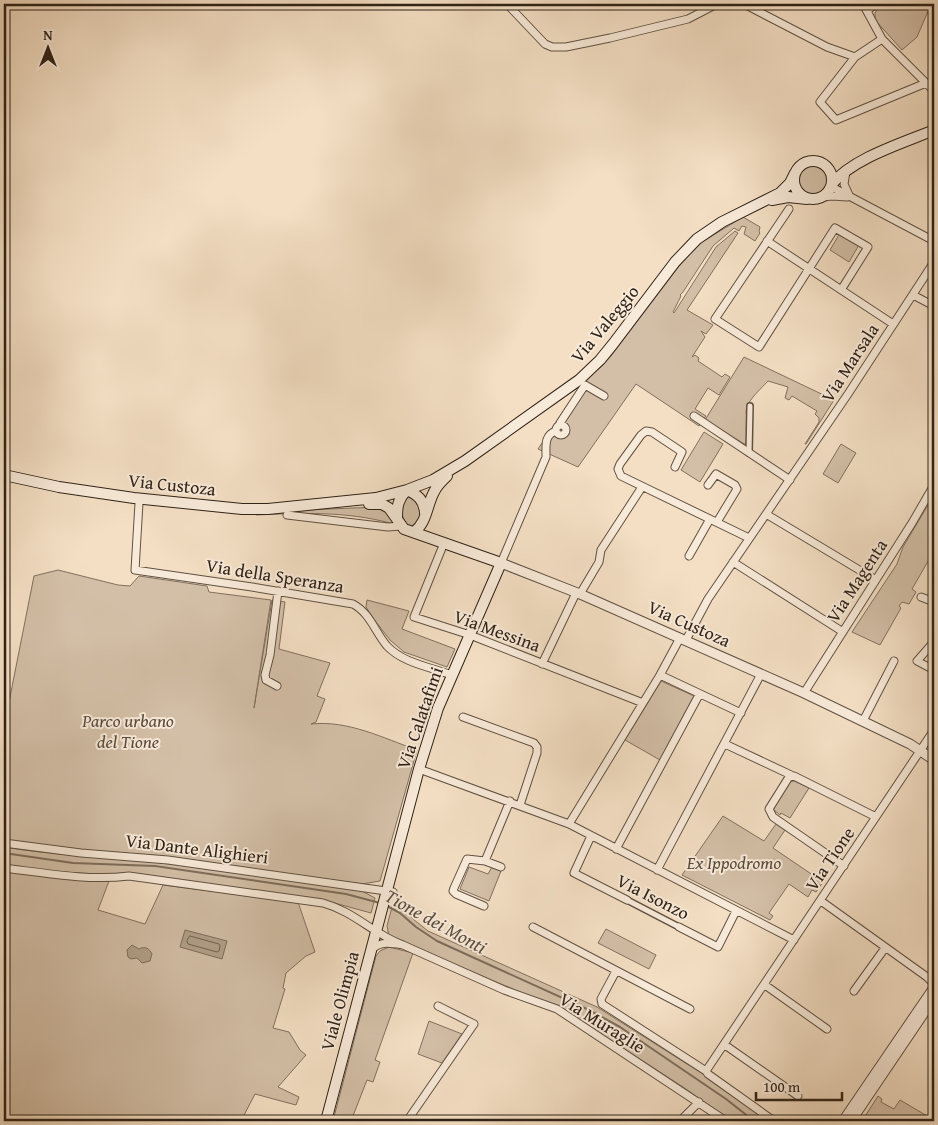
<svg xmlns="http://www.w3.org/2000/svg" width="938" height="1125" viewBox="0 0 938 1125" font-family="'Gentium Book Plus',serif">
<rect width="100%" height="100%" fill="#f4dfc4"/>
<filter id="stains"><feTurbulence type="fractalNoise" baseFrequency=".004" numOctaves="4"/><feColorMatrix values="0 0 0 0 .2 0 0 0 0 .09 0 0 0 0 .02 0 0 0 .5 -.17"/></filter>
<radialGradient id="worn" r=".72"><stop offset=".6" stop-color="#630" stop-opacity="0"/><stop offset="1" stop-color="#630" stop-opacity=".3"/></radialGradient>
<path fill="#d3bfa7" stroke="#81705f" d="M880 4H931L917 37 902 50 875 20V13Z
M798 180a15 15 0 1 1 30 0a15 15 0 1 1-30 0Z
M743 217 760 227 759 232 760 233 755 241 744 234 746 227 742 226 739 231 734 228 713 246 683 292 680 295 681 296 673 312 674 313 716 247 735 231 738 233 687 310 713 325 706 334 701 331 705 337 692 357 695 355 699 358 698 361 722 377 725 374 730 377 719 395 708 388 695 409 706 416 699 426 636 384 578 467 538 449 584 380 602 366 611 356 686 257 702 242Z
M840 233 859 245 849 262 830 250Z
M744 357 834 400 806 444H805L819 422V418L815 414 817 411 792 396 789 400 785 398 788 387 768 381C760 390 740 406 748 418L746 445 705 420Z
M704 432 723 444 700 482 681 470Z
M841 444 856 453 838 483 823 474Z
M408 495 418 500C420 510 423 527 408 526 400 515 400 507 408 495Z
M934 495V551L912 589 916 592 909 604 902 602 899 606 901 608 880 645 852 632 897 564 903 547Z
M378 507 389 513 393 522 390 523C345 511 301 513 256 515V512Z
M58 570 118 585 130 586 139 576 207 586 209 592 271 600 254 708 272 600 285 602 279 649 330 663 317 696 325 699 316 722 311 724C348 720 383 738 417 750L380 881 362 884 138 854 72 850 4 840V712L9 702 34 576Z
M367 600 409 611 402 629 455 649 447 667 404 652 390 640 376 622 366 607Z
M661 681 694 696 660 760 625 740Z
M794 781 809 788 790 818 781 813 780 815 774 810 773 807 789 782Z
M723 816 764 841 776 824 785 830 773 848 823 882 816 892 812 890 808 897 789 884 769 913 773 916 770 920 682 875Z
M4 847C50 855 97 856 143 861 216 869 289 880 362 891L375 898 371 913 327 901 110 874C74 874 39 870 4 865Z
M469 867 488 874 492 867 501 871 489 901 460 889Z
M4 871 109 881 98 910 145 924 163 885 298 902 315 952 306 956 286 973 283 988 285 989 273 1028 289 1032 300 1050 306 1055 278 1087 299 1097 296 1105 255 1094 241 1121H4Z
M393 903 409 912 413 919 428 931 597 1007 706 1076 768 1121H731L686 1089 569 1013 389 936 387 926Z
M606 929 656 955 649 969 598 943Z
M389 947 413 953 375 1060 380 1062 373 1082 367 1080 351 1121H333L376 956 380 951Z
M429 1021 462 1034 442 1063 418 1054Z
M878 1096 882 1099 881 1102 894 1109 900 1100 934 1120V1121H862Z"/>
<path fill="#b19f89" stroke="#7d6d5b" d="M185 930 227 941 222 959 180 947Z
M132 945 139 949C145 946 149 948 152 954L150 961 142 963 137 958 131 959 128 957 127 950Z"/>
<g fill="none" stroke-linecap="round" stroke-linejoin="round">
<path stroke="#706050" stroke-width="1" d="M190 936 219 944 220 946 219 951 217 952 188 944 187 941Z"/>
<path stroke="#7d6d5b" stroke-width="2" d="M4 853 73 863 155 866 346 894 380 903
M387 906 400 913 416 927 437 941 589 1010 620 1027 726 1099 754 1121"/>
<g stroke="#605142" stroke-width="8">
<path id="pedestrian" d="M749 453 750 406
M627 900 679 927"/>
</g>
<g stroke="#605142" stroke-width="9">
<path id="minor" d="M507 4 545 44 552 47H566L610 38 688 19 717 4
M744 4 827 47 855 57
M863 4 882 39 934 91
M867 11 875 4
M882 39 855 57 820 102 836 120 926 83
M846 172 844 184 849 195
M832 187 934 241
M823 197 832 196 847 197
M789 209 715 319 759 347 835 228 868 247 841 290
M767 241 893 324
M913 295 934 306
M694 416 790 480
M560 425V423L585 385 604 396
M556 430a5 5 0 1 1 10 0a5 5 0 1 1-10 0Z
M675 467 682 452 652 432 646 431 641 435 620 464 618 469 621 476 749 538
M708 485 716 474 735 485 737 489 717 522
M139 503 135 570 252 587 353 604C370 613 375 632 387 646 403 663 430 667 452 675
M766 514 876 580
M287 515 388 527 401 526
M444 543 414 617 470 635 643 703
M689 556 710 519
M733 562 843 632
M501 563 546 457C546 446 544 435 556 431
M580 594 599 562 601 550 642 487
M921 597 934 602
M686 640 708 599 848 394 934 262
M934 645 932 644 917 661 934 670
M542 664 576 593
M660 675 741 713
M277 686 266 680 265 675 270 655 278 591
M804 693 912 523 934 485
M463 717 534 743 537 747V753L520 805
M863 721 894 661
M725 744 791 775
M419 769 569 824 794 940
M569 824 660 675 680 638
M591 836 574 873 627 900
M4 843 81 853 168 860 393 892
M616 849 699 695
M485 861 501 867
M844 866 773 817 769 809 789 777 794 776 876 817
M4 868C45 873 88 881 129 876L323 903C355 912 373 934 403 945
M657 870 761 674
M821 901 927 977 934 984
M484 906 456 894 453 891 454 888 467 859 485 861 510 801
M533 927 690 1009
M679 927 718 947 736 911
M372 949C381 941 391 943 403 945L504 990 557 1009 726 1121
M616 971 601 999 602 1004 706 1071 708 1074 774 1121
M765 985 827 1029
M854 991 885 948
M725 1045 798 1096
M706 1071 934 730
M407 1121 474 1024 438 1006
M680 1121 699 1102"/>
</g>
<g stroke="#605142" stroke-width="11">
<path id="tertiary" d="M501 563 580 594 804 693 910 744 934 760
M843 1121 933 989
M851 1121 934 998"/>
</g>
<g stroke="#2f2217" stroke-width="12">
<path id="secondary" d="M794 180a19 19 0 1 1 38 0a19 19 0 1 1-38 0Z
M832 184C853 158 903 143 934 130
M772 200 788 197 807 199
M4 475 59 487 134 498 242 509H268L376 498 407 490 433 480 465 461 579 380 600 360 613 344 675 262 697 239 722 222 780 193 790 183 795 173
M407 490C418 495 424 500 425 513
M397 517C397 507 398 499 406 491
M414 532C427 523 427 504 434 492 437 485 442 481 447 476
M326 1121 419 769 438 708 501 563 404 529 389 508 382 504H369"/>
</g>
<use href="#pedestrian" stroke="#f8ead9" stroke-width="5"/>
<use href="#minor" stroke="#f8ead9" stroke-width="7"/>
<use href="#tertiary" stroke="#f8ead9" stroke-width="9"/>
<use href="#secondary" stroke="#f8ead9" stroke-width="10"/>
</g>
<g text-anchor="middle" stroke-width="4" stroke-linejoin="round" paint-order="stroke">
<g font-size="18" fill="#2f2217" stroke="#f8ead9">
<text transform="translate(605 324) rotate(-50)" y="6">Via Valeggio</text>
<text transform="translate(850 363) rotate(-57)" y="6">Via Marsala</text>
<text transform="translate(172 485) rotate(6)" y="6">Via Custoza</text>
<text transform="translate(275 576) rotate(9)" y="6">Via della Speranza</text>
<text transform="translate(857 581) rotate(-57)" y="6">Via Magenta</text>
<text transform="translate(689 624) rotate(24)" y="6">Via Custoza</text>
<text transform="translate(497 631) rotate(20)" y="6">Via Messina</text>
<text transform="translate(420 718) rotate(-71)" y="6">Via Calatafimi</text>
<text transform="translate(197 849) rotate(7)" y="6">Via Dante Alighieri</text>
<text transform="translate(830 859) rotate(-56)" y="6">Via Tione</text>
<text transform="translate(653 897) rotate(27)" y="6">Via Isonzo</text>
<text transform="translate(340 1001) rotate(-75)" y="6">Viale Olimpia</text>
<text transform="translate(602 1023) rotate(32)" y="6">Via Muraglie</text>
</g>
<g font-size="18" font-style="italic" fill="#58493b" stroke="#f8ead9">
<text x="128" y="727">Parco urbano<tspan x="128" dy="21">del Tione</tspan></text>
<text x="734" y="869">Ex Ippodromo</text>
</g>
<g font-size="19" font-style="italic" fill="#5c4e3f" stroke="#f8ead9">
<text transform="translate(436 921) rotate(29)" y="7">Tione dei Monti</text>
</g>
</g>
<rect width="938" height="1125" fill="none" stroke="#f4dfc4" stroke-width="20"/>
<rect x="5" y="5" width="928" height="1115" fill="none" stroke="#2f2217" stroke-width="2.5"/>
<rect x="10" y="10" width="918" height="1105" fill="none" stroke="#2f2217"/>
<g transform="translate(48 48)" stroke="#f8ead9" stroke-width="4" paint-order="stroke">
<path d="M0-4L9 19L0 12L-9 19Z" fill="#2f2217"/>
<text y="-8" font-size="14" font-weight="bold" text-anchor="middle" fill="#2f2217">N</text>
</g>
<path d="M756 1092v8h86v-8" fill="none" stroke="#2f2217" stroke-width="2.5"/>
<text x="763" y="1092" font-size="15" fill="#2f2217" stroke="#f8ead9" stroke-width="4" paint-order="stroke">100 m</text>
<rect width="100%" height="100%" filter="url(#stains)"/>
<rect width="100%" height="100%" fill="url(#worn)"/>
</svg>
